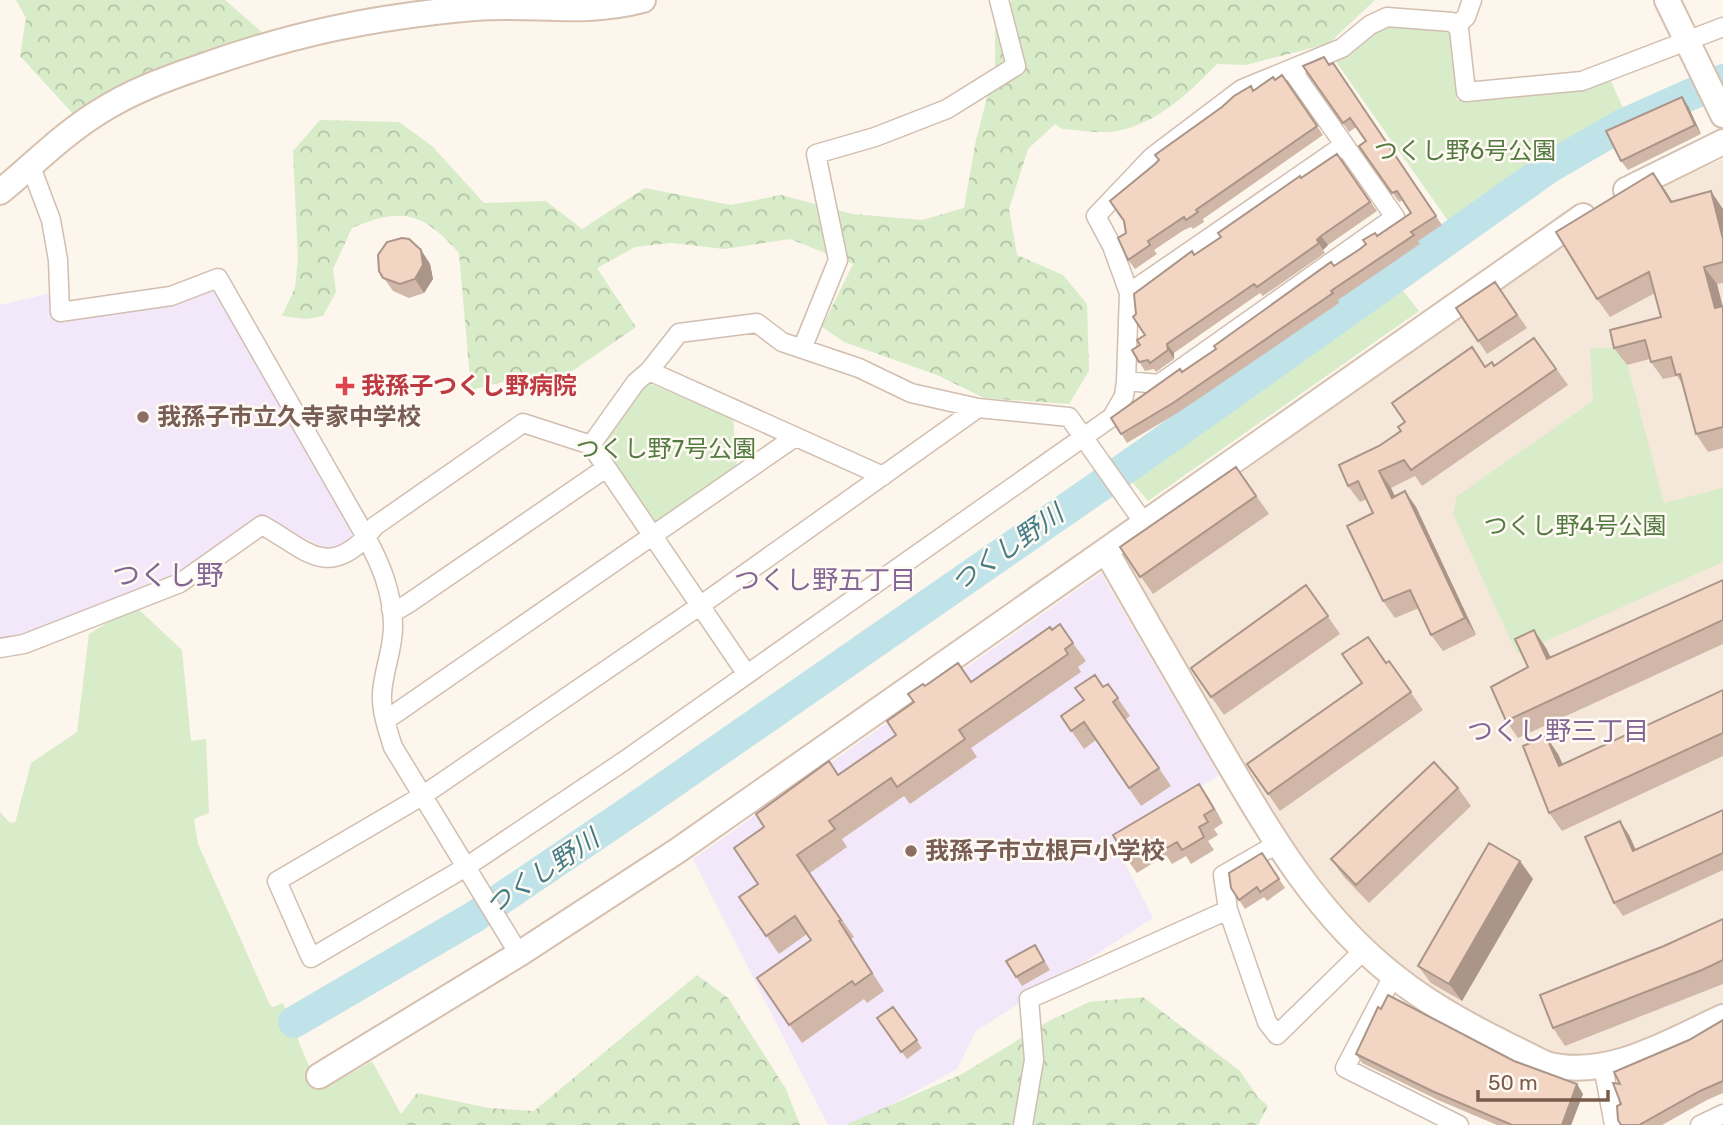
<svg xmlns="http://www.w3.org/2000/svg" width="1723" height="1125" viewBox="0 0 1723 1125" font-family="Rubik,'Noto Sans JP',sans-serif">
<defs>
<pattern id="forest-crowns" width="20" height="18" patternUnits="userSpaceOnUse" patternTransform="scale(1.75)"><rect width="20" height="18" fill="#d8ecc9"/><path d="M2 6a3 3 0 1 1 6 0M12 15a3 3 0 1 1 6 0" fill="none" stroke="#b4c2a5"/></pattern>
</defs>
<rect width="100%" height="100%" fill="#fdf6ec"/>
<path fill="#f5e8da" d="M1723 159V1008L1628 1052 1564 1060 1427 992 1344 911 1273 819 1122 557 1628 200Z"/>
<path fill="#f3e8fa" d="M214 289 355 539 333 552 259 516 184 571 73 615 79 632 15 656H0V305L51 293 55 319 186 300Z
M1101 573 1219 775 1114 842 1153 918 976 1031 957 1069 853 1125H828L693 859Z"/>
<path fill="url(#forest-crowns)" d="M16 0H225L264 34 74 115 20 56 26 18Z
M1012 0H1375L1328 44 1246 65 1217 64C1189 93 1158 123 1117 131 1101 134 1079 130 1062 129L1055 124 1028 149 1009 209 1017 255 1063 275 1087 304 1089 371 1069 404 984 398 937 375 844 342 822 327 853 264 790 239 724 249 671 243 635 247 597 268 636 327 568 374 514 379 471 390 459 253C422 212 403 207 352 228L333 269 336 292 323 316 307 319 282 316 295 288 298 258 293 151 320 120 399 122 432 146 484 203 546 201 582 229 645 188 731 205 781 195 853 214 922 220 964 208 976 140 995 67V30Z
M697 975 728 998 786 1089 800 1125H393L417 1093 489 1108 534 1111Z
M1143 997 1240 1071 1257 1096 1268 1106 1258 1125H845L962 1074 1049 1021 1089 1002Z"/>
<path fill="#d8ecc9" d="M1387 24 1447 29 1452 34 1457 100 1585 90 1611 81 1626 115 1520 176 1451 225 1334 59Z
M1400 287 1419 311 1148 501 1127 476Z
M1590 348H1623L1664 503 1723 488V562L1517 654 1453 514 1457 496 1593 401Z
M651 384 733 419 737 466 657 522 649 521 603 454V444L643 386Z
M135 606 182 650 191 741 206 739 209 813 194 819 198 844 270 1005 273 1007 283 1003 317 1086 342 1071 343 1078 372 1061 407 1125H0V812L9 822 15 823 31 763 77 732 89 634Z"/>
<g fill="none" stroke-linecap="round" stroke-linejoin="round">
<path stroke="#bfe3e8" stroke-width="32" d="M294 1022 474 917 647 800 1153 449 1548 168 1622 125 1723 80"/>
<g stroke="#d1beb0" stroke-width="21">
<path id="street" d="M1456 26 1466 17 1472 0
M31 167 51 220 58 260 60 312 171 296 218 278 366 537 375 526 523 423 591 445 746 673
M1129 293 1344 145
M802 349 838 260 816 154 875 137 947 109 1016 66 999 0
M649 371 883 476
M1126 381 1159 384 1395 217 1291 69
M978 408 701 605 422 796 277 881 311 958 466 867 624 761 1112 417 1124 396 1126 381 1129 293 1112 246 1096 216 1152 157 1242 89 1342 48 1370 25 1387 17 1452 22 1459 29 1466 92 1582 81 1723 27
M591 445 636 382 649 371 679 333 757 323 782 342 859 368 911 393 978 408 1069 417 1144 523
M391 609H399L409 603 606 468
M0 648 24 644 180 583 262 525C304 548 326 579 366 537 381 565 392 591 393 624 394 647 383 671 382 694 381 711 388 731 393 747L519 954
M386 720 795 437
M1277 844 1223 875 1228 910 1267 1022 1277 1035 1364 950
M1393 976 1345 1068 1459 1125
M1603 1066 1614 1125
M1023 1125 1034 1060 1029 999 1228 910
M1700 1125 1723 1114"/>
</g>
<g stroke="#d6c0b0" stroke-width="28">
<path id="secondary" d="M1667 0 1723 115
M1626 190 1723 142
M0 192C33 165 63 134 99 112 130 92 165 79 200 67 296 33 373 17 474 8 533 3 582 16 643 0
M1106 551C1143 616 1180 680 1218 745 1268 830 1315 914 1394 976 1440 1013 1493 1038 1546 1064 1608 1080 1668 1042 1723 1017
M319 1076 519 954 677 851 1583 216"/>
</g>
<use href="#street" stroke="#fff" stroke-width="18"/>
<use href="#secondary" stroke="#fff" stroke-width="24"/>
</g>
<path fill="#d1b7a8" d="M1333 63 1442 225 1418 241 1420 244 1338 300 1339 303 1179 412 1127 443 1111 418 1216 349 1411 213 1403 200 1399 202 1359 146 1366 141 1356 127 1349 132 1303 66 1330 65Z
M1282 75 1323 135 1203 219 1204 222 1193 229 1191 227 1184 230 1154 250 1157 254 1135 269 1128 260 1126 233 1253 91Z
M1682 97 1688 106 1701 134 1628 170 1621 161Z
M1337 154 1377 211 1328 245 1323 250 1325 253 1263 296 1260 293 1174 353V359L1156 372 1154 369 1145 371 1132 350 1140 345 1194 255 1221 237 1301 178Z
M1665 190 1672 201 1723 209V283L1717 284 1723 306V448L1708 452 1696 434 1683 385 1677 376 1663 379 1651 362 1650 359 1627 365 1614 348 1661 317 1655 293 1610 317 1597 299Z
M421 250 430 264 433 279 424 293 409 298 393 291 379 271Z
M1495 282 1527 328 1487 354 1456 308Z
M1534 338 1568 385 1422 486 1415 476 1391 488 1395 496 1416 507 1476 635 1443 651 1431 635 1419 608 1395 618 1383 601 1373 513 1367 499 1360 502 1348 486 1379 446 1485 367 1494 366Z
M1236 467 1269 514 1153 594 1120 547Z
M1723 580V644L1518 738 1506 721 1528 667 1534 630 1546 648 1551 657Z
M1306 585 1340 634 1224 715 1191 668Z
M1052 630 1072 642 1086 661 1078 667 1081 672 971 748 977 757 910 804 904 796 842 839 847 847 810 873 854 937 851 939 884 991 867 1003 864 999 802 1043 757 978 811 940 807 934 779 954 739 897 758 884 838 775 896 735 914 702 925 686 971 682Z
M1389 661 1423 710 1280 811 1247 764 1362 683Z
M1108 684 1130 716 1126 719 1171 786 1141 806 1096 740 1084 749 1061 716Z
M1723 690V756L1562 831 1549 813 1558 754 1563 764Z
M1199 784 1223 823 1214 829 1218 835 1208 841 1214 850 1191 864 1186 856 1172 864 1166 855 1137 873 1127 859Z
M1458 788 1471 806 1369 903 1344 877 1331 859Z
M1723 810V870L1623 916 1614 903 1629 835 1636 850Z
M1262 853 1285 888 1267 901 1264 897 1245 909 1231 888Z
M1533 879 1462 1001 1431 983 1418 966Z
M1723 919V984L1565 1046 1553 1028 1664 946Z
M1035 945 1050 970 1022 986 1016 977Z
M893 1007 922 1048 907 1059 877 1018Z
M1723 1020V1093L1707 1100 1662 1125H1621L1620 1084Z
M1356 1054 1514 1061 1583 1094 1571 1125H1497L1438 1100 1362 1063Z"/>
<path fill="#aa9588" d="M1682 97 1688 106 1701 134 1695 125Z
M1653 173 1665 190 1683 219 1671 202Z
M1711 191 1723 209V239Z
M1321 236 1328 245 1323 250 1317 240Z
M421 250 430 264 433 279 424 293 415 279Z
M1704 267 1717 284 1723 309 1715 308Z
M1167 344 1174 353V359L1168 350Z
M1379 471 1391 488 1403 514 1392 498Z
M1405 491 1416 507 1476 635 1465 618Z
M1534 630 1546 648 1560 677 1547 659Z
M1546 736 1558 754 1571 784 1559 766Z
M1199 784 1208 797 1223 823 1214 809Z
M1620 821 1629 835 1642 864 1633 851Z
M1520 861 1533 879 1462 1001 1449 984Z
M1577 1084 1583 1094 1571 1125H1562Z"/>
<path fill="#f3d5c3" stroke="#aa9588" stroke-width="2" d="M1324 57 1329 65 1333 63 1436 216 1411 232 1414 235 1331 291 1333 293 1173 403 1121 434 1111 418 1180 369 1182 372 1216 349 1214 346 1331 262 1334 266 1360 249 1366 244 1363 240 1375 233 1377 236 1411 213 1397 191 1392 193 1359 146 1366 141 1350 118 1343 123 1303 66Z
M1282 75 1317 126 1196 210 1198 212 1186 220 1184 217 1148 241 1150 245 1128 260 1118 238 1126 233 1124 221 1110 201 1155 164 1159 160 1155 155 1222 107 1234 96 1251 86 1253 91 1273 77 1275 80Z
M1682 97 1695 125 1621 161 1606 131Z
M1337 154 1370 202 1321 236 1317 240 1319 243 1257 287 1254 284 1167 344 1168 350 1150 363 1148 360 1139 362 1132 350 1140 345 1137 340 1145 335 1133 317 1136 314 1134 294 1192 251 1194 255 1221 237 1218 233 1300 176 1301 178Z
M1653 173 1671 202 1711 191 1723 239V262L1704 267 1715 308 1723 306V427L1696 434 1680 374 1676 375 1671 357 1651 362 1645 340 1614 348 1610 330 1661 317 1649 272 1597 299 1556 232Z
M402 238 409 239 421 250 423 265 415 279 400 284 383 278 379 271 378 255 387 242Z
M1495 282 1517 315 1478 341 1456 308Z
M1534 338 1556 369 1411 470 1404 460 1379 471 1392 498 1405 491 1465 618 1431 635 1410 590 1383 601 1347 526 1373 513 1358 481 1348 486 1339 465 1379 446 1401 431 1398 427 1405 422 1392 403 1472 347 1485 367 1492 362 1494 366Z
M1236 467 1256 496 1140 577 1120 547Z
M1723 580V620L1506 721 1491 687 1528 667 1515 639 1534 630 1547 659Z
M1306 585 1328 616 1211 697 1191 668Z
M1060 624 1073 643 1065 649 1068 654 959 730 965 739 897 787 891 778 829 821 835 829 797 855 841 920 839 921 872 973 855 985 852 981 789 1025 757 978 811 940 795 916 766 936 739 897 758 884 734 848 764 827 756 814 829 761 838 775 896 735 887 721 914 702 908 694 923 684 925 686 958 663 971 682 1050 627 1052 630Z
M1368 637 1386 663 1389 661 1411 692 1268 794 1247 764 1362 683 1342 654Z
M1095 675 1103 687 1108 684 1118 698 1113 702 1159 768 1129 788 1084 722 1071 731 1061 716 1084 700 1075 688Z
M1723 690V733L1549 813 1523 746 1546 736 1559 766Z
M1434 762 1458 788 1356 885 1331 859Z
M1199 784 1214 809 1204 815 1208 822 1199 827 1204 837 1182 850 1177 842 1163 850 1157 841 1127 859 1113 835Z
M1723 810V853L1614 903 1585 837 1620 821 1633 851Z
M1489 843 1520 861 1449 984 1418 966Z
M1262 853 1279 879 1260 892 1257 887 1239 900 1231 888 1229 873Z
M1723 919V960L1702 970 1553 1028 1540 995 1664 946Z
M1035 945 1044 961 1016 977 1006 961Z
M1388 995 1514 1061 1577 1084 1562 1125H1512L1432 1091 1356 1054 1378 1007 1381 1009Z
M893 1007 917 1040 901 1052 877 1018Z
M1723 1020V1081L1700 1091 1639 1125H1621L1618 1120 1617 1106 1621 1104 1613 1083 1620 1084 1614 1072 1689 1040Z"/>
<path fill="#e0444e" stroke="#fffaf3" stroke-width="2.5" d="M341.5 375.5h7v7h7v7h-7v7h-7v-7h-7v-7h7z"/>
<g fill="#8d6e63" stroke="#fffaf3" stroke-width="2.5">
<circle cx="143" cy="417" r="7"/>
<circle cx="911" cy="851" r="7"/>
</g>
<g text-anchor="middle" stroke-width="5" stroke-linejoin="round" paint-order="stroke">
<g font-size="24" fill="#537a41" stroke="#fffaf3">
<text x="1465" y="159">つくし野6号公園</text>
<text x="666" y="457">つくし野7号公園</text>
<text x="1575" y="534">つくし野4号公園</text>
</g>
<g font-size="24" font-weight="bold" fill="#be3a42" stroke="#fffaf3" text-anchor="start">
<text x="361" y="394">我孫子つくし野病院</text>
</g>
<g font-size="24" font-weight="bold" fill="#785e54" stroke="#fffaf3" text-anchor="start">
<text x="157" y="425">我孫子市立久寺家中学校</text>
<text x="925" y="859">我孫子市立根戸小学校</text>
</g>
<g font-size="26" font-style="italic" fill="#437c86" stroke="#fffaf3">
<text transform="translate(1007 548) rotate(-35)" y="9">つくし野川</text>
<text transform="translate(542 872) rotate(-34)" y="9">つくし野川</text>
</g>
<g font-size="26" fill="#846695" stroke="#fffaf3">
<text x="825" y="589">つくし野五丁目</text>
<text x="1558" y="740">つくし野三丁目</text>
</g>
<g font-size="28" fill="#846695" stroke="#fffaf3">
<text x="168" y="585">つくし野</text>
</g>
</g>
<path d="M1478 1090v10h130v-10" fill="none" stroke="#7a5c4d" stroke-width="3.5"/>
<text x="1488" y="1090" font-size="21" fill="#7a5c4d" stroke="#fffaf3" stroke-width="5" paint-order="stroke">50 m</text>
</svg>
